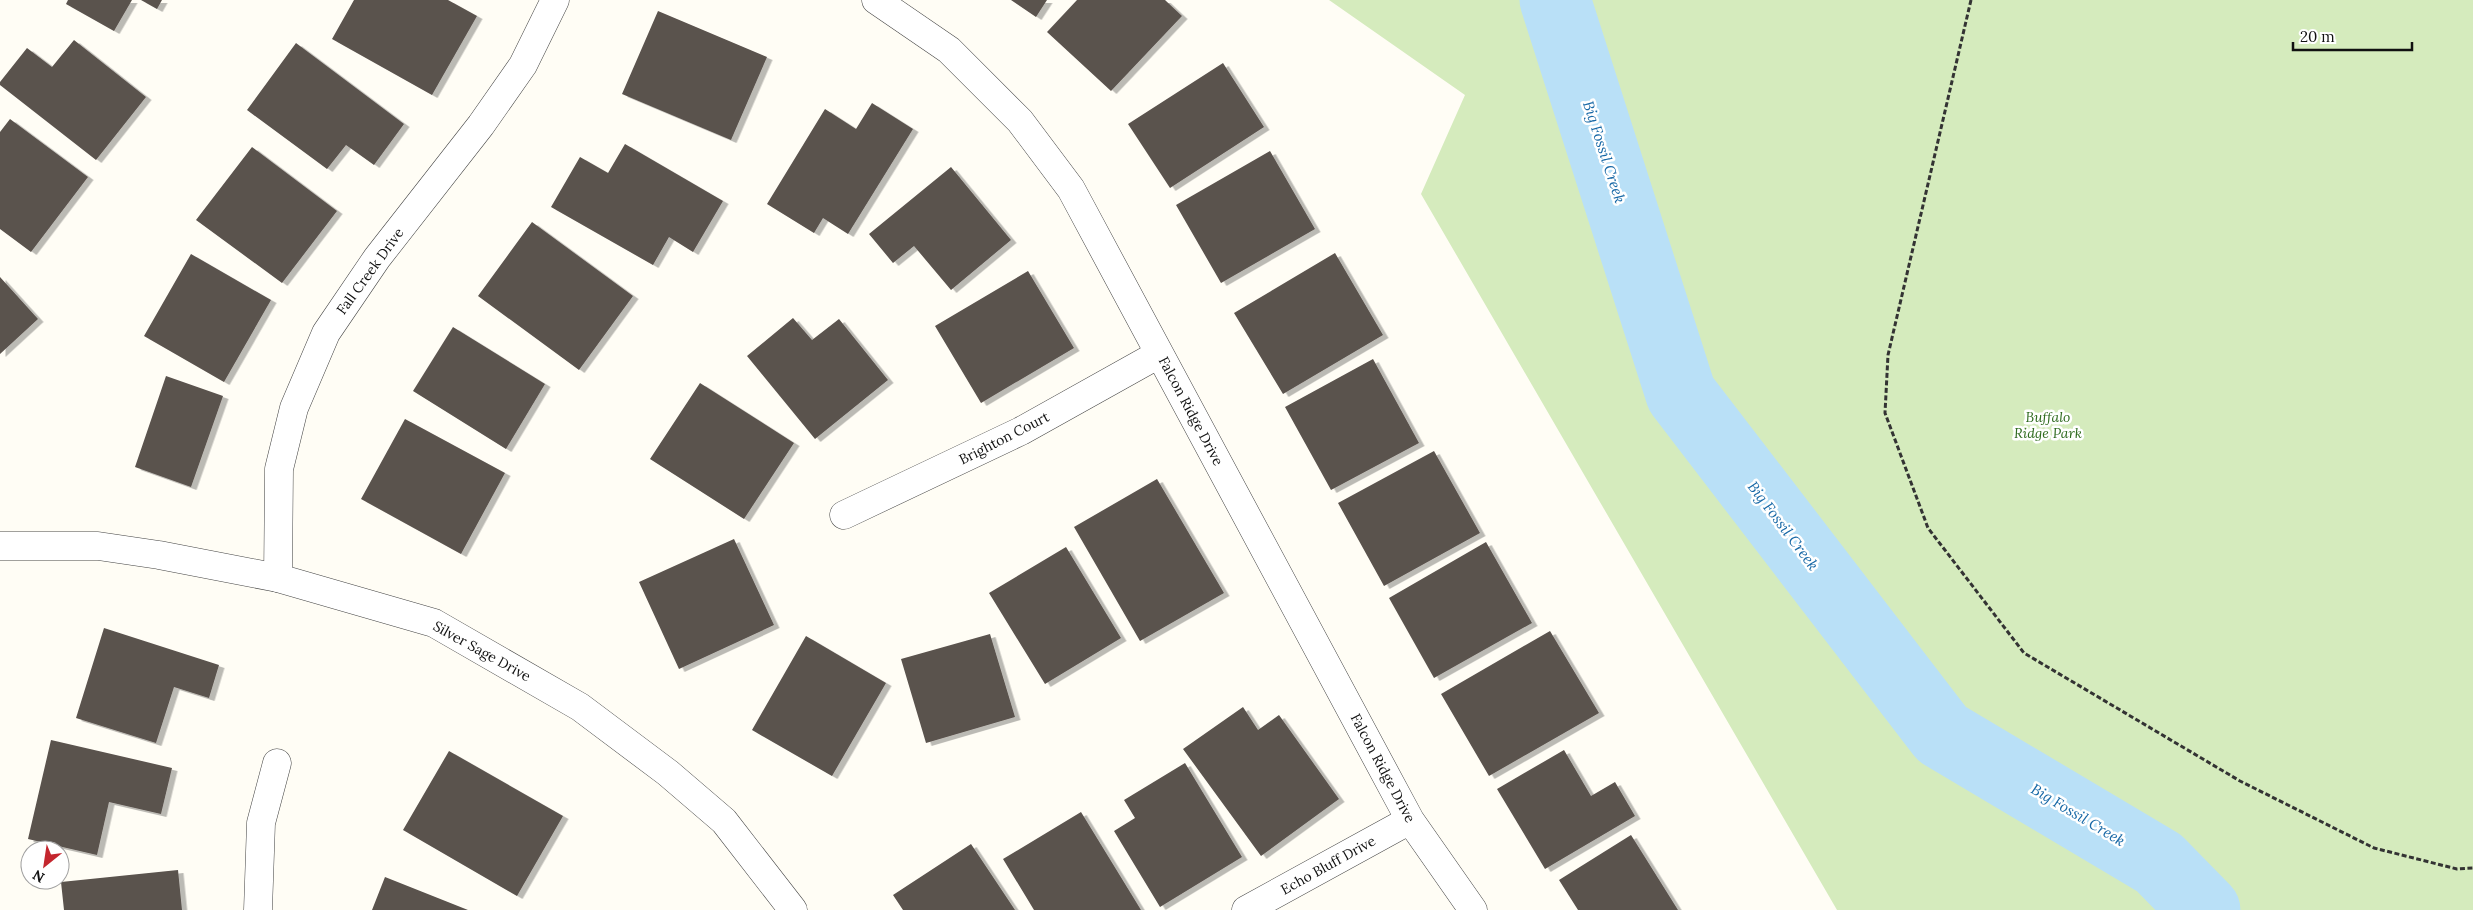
<svg xmlns="http://www.w3.org/2000/svg" width="2473" height="910" viewBox="0 0 2473 910" font-family="Lora,serif">
<defs>
<filter id="shadow"><feDropShadow dx="5.5" dy="3" stdDeviation="0" flood-color="#0004"/></filter>
</defs>
<rect width="100%" height="100%" fill="#fffdf5"/>
<path fill="#d5ebbd" d="M1329 0H2473V910H1837L1421 194 1465 95Z"/>
<g fill="none" stroke-linecap="round" stroke-linejoin="round">
<path stroke="#b9e0f7" stroke-width="71" d="M1555 0 1681 394 1942 734 2159 863 2205 910"/>
</g>
<path fill="#5a524d" filter="url(#shadow)" d="M68 0H132L114 31 66 4Z
M141 0H162L157 9Z
M354 0H448L477 16 432 95 332 39Z
M1011 0H1047L1036 17Z
M1077 0H1165L1182 16 1111 91 1047 32Z
M658 11 767 57 731 140 622 94Z
M74 40 146 97 96 160 0 85V82L27 48 52 67Z
M296 43 404 124 374 165 346 145 327 169 247 110Z
M1223 63 1264 127 1170 188 1128 124Z
M872 103 913 129 848 234 823 218 814 233 767 204 825 109 856 129Z
M10 119 88 177 31 252 0 229V132Z
M625 144 723 201 693 252 669 237 653 265 551 207 580 157 608 173Z
M252 147 337 211 282 283 196 220Z
M1270 151 1315 229 1221 283 1176 205Z
M951 167 1011 240 951 290 914 246 893 263 869 234Z
M532 222 633 296 579 370 478 296Z
M1335 253 1383 335 1283 394 1234 313Z
M191 254 271 300 224 382 144 336Z
M1028 271 1074 348 981 403 935 326Z
M0 277 38 319 0 354Z
M793 318 812 340 839 319 888 380 815 439 747 356Z
M453 327 545 384 506 449 413 391Z
M1373 359 1419 443 1331 490 1285 407Z
M166 376 223 396 191 487 135 467Z
M700 383 794 443 744 519 650 459Z
M405 419 505 473 461 554 361 499Z
M1434 451 1480 533 1384 586 1338 503Z
M1157 479 1224 593 1140 641 1074 527Z
M734 539 774 625 679 669 639 582Z
M1486 542 1532 623 1434 678 1389 598Z
M1066 547 1121 638 1045 684 989 593Z
M104 628 219 665 209 698 174 687 156 743 76 718Z
M1550 631 1599 713 1489 776 1441 694Z
M990 634 1015 717 926 743 901 659Z
M806 636 886 683 832 776 752 730Z
M1243 707 1258 730 1279 715 1339 799 1261 856 1183 749Z
M51 740 172 768 161 814 109 802 97 855 28 839Z
M1564 750 1591 796 1615 782 1635 816 1545 869 1497 789Z
M449 751 563 816 517 896 403 830Z
M1185 763 1242 857 1160 907 1114 831 1135 818 1124 800Z
M1081 812 1141 910H1034L1003 859Z
M1631 835 1678 910H1578L1559 880Z
M971 844 1015 910H903L893 895Z
M178 870 182 910H64L61 882Z
M385 877 468 910H372Z"/>
<g fill="none" stroke-linecap="round" stroke-linejoin="round">
<g stroke="#444" stroke-width="29">
<path id="minor" d="M876 0 949 50 1020 121 1071 189 1410 820 1473 910
M844 515 1021 431 1159 354
M278 578 279 469 294 408 326 333 377 258 481 125 523 65 555 0
M258 910 261 823 277 763
M1246 910 1410 820"/>
</g>
<g stroke="#444" stroke-width="29">
<path id="tertiary" d="M0 546H98L159 555 278 578 434 623 580 707 668 773 724 821 793 910"/>
</g>
<path stroke="#333" stroke-width="3" stroke-dasharray="5 2.5" stroke-linecap="butt" d="M1971 0 1888 355 1885 413 1928 528 2024 653 2240 781 2374 848 2457 869 2473 868"/>
<use href="#minor" stroke="#fff" stroke-width="28"/>
<use href="#tertiary" stroke="#fff" stroke-width="28"/>
</g>
<g text-anchor="middle" stroke-width="5" stroke-linejoin="round" paint-order="stroke">
<g font-size="14" fill="#111" stroke="#fff">
<text transform="translate(370 271) rotate(-54)" y="5">Fall Creek Drive</text>
<text transform="translate(1191 411) rotate(62)" y="5">Falcon Ridge Drive</text>
<text transform="translate(1004 438) rotate(-27)" y="5">Brighton Court</text>
<text transform="translate(482 651) rotate(29)" y="5">Silver Sage Drive</text>
<text transform="translate(1383 768) rotate(62)" y="5">Falcon Ridge Drive</text>
<text transform="translate(1328 865) rotate(-29)" y="5">Echo Bluff Drive</text>
</g>
<g font-size="14" font-style="italic" fill="#2f6b1f" stroke="#fff">
<text x="2048" y="422">Buffalo<tspan x="2048" dy="16">Ridge Park</tspan></text>
</g>
<g font-size="15" font-style="italic" fill="#1768a6" stroke="#fff">
<text transform="translate(1604 152) rotate(72)" y="5">Big Fossil Creek</text>
<text transform="translate(1783 526) rotate(53)" y="5">Big Fossil Creek</text>
<text transform="translate(2078 815) rotate(31)" y="5">Big Fossil Creek</text>
</g>
</g>
<g transform="translate(45 865) rotate(210)"><circle r="24" fill="#ffffff" stroke="#a0a0a0"/>
<path d="M0-4L9 19L0 12L-9 19Z" fill="#c4262e"/>
<text y="-8" font-size="14" font-weight="bold" text-anchor="middle" fill="#111111">N</text>
</g>
<path d="M2293 42v8h119v-8" fill="none" stroke="#111111" stroke-width="2.5"/>
<text x="2300" y="42" font-size="15" fill="#111111" stroke="#ffffff" stroke-width="4" paint-order="stroke">20 m</text>
</svg>
